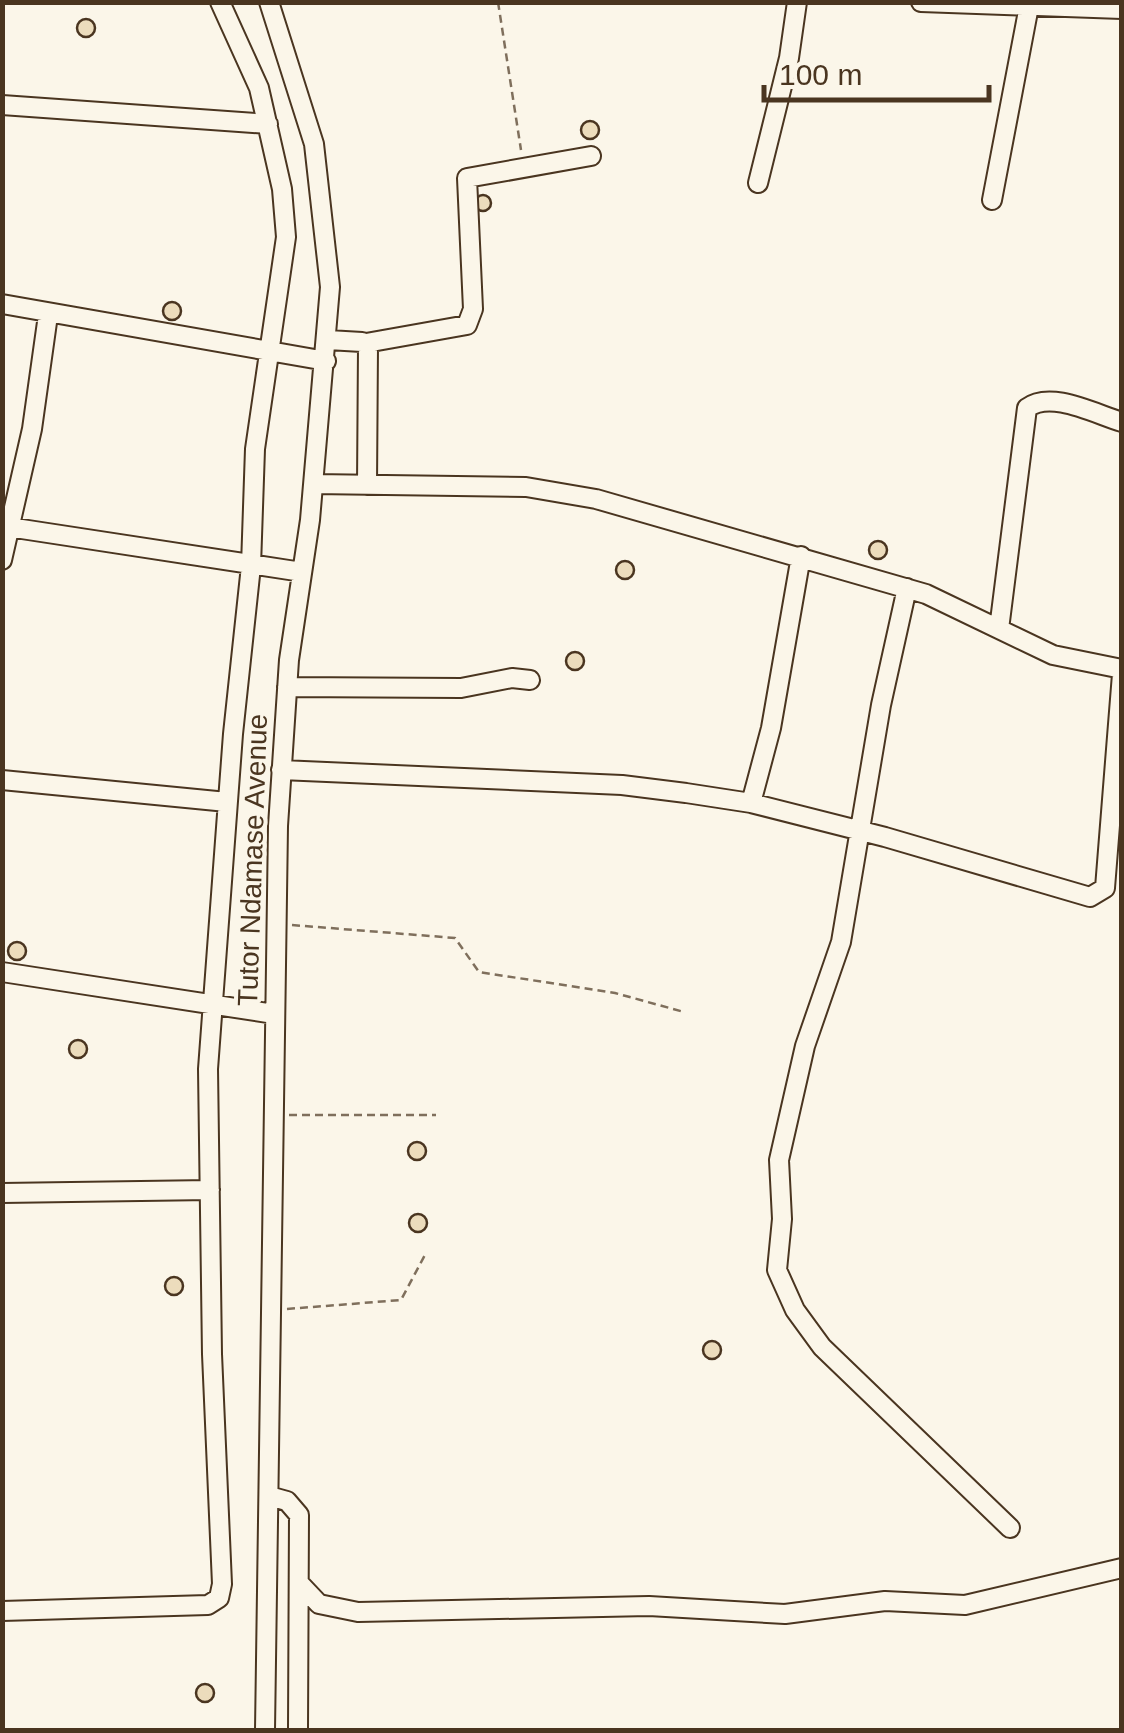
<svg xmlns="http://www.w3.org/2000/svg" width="1124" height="1733" viewBox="0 0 1124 1733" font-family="Helvetica,sans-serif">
<rect width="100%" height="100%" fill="#fbf6e9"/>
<path fill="#ecdcbc" stroke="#4a3520" stroke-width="2.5" d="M77 28a9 9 0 1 1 18 0a9 9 0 1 1-18 0Z
M581 130a9 9 0 1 1 18 0a9 9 0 1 1-18 0Z
M475 203a8 8 0 1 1 16 0a8 8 0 1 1-16 0Z
M163 311a9 9 0 1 1 18 0a9 9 0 1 1-18 0Z
M869 550a9 9 0 1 1 18 0a9 9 0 1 1-18 0Z
M616 570a9 9 0 1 1 18 0a9 9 0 1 1-18 0Z
M566 661a9 9 0 1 1 18 0a9 9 0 1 1-18 0Z
M8 951a9 9 0 1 1 18 0a9 9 0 1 1-18 0Z
M69 1049a9 9 0 1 1 18 0a9 9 0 1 1-18 0Z
M408 1151a9 9 0 1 1 18 0a9 9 0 1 1-18 0Z
M409 1223a9 9 0 1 1 18 0a9 9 0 1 1-18 0Z
M165 1286a9 9 0 1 1 18 0a9 9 0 1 1-18 0Z
M703 1350a9 9 0 1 1 18 0a9 9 0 1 1-18 0Z
M196 1693a9 9 0 1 1 18 0a9 9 0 1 1-18 0Z"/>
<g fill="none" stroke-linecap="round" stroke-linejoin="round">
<g stroke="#4a3520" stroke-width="22">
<path id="minor" d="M921 2 1122 9
M2 105 268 124
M758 183 789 58 797 2
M992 200 1029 6
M2 304 326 361
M328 340 362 342 368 347 367 485
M366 343 467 325 473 309 467 178 591 156
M314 484 526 487 596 499 926 594 1053 655 1122 669
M2 526 302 572
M2 560 32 429 48 315
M907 588 881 705 841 942 805 1046 779 1160 782 1219 777 1270 795 1310 822 1347 1010 1528
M999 629 1027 408C1051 390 1095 414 1122 422
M287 687 461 688 512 678 530 680
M281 770 622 785 686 793 751 803 885 837 1090 897 1105 888 1122 674
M2 780 227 802
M751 803 771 728 801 556
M2 972 274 1014
M2 1193 210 1190
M269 1496 287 1501 299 1515 298 1730
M301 1585 319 1604 358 1612 649 1606 785 1614 885 1601 965 1605 1122 1568
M2 1611 208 1605 219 1598 222 1584 212 1354 208 1069 233 734 251 566 255 449 286 237 282 189 259 88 220 2
M265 1730 278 826 289 660 310 520 330 287 314 144 269 2"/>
</g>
<path stroke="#7f6f5c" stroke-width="2.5" stroke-dasharray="8 5" stroke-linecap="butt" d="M498 2 521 150
M292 925 455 938 479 972 615 993 684 1012
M289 1115H436
M287 1309 401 1300 426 1253"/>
<use href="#minor" stroke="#fbf6e9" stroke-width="18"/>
</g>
<g text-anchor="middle" stroke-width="8" stroke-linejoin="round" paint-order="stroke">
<g font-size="28" fill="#4a3520" stroke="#fbf6e9">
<text transform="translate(252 860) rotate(-88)" y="10">Tutor Ndamase Avenue</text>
</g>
</g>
<rect width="1124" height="1733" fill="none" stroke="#4a3520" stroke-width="10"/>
<path d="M764 85v15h225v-15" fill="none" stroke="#4a3520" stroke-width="5"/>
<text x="779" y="85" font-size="30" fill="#4a3520" stroke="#fbf6e9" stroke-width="8" paint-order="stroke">100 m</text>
</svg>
